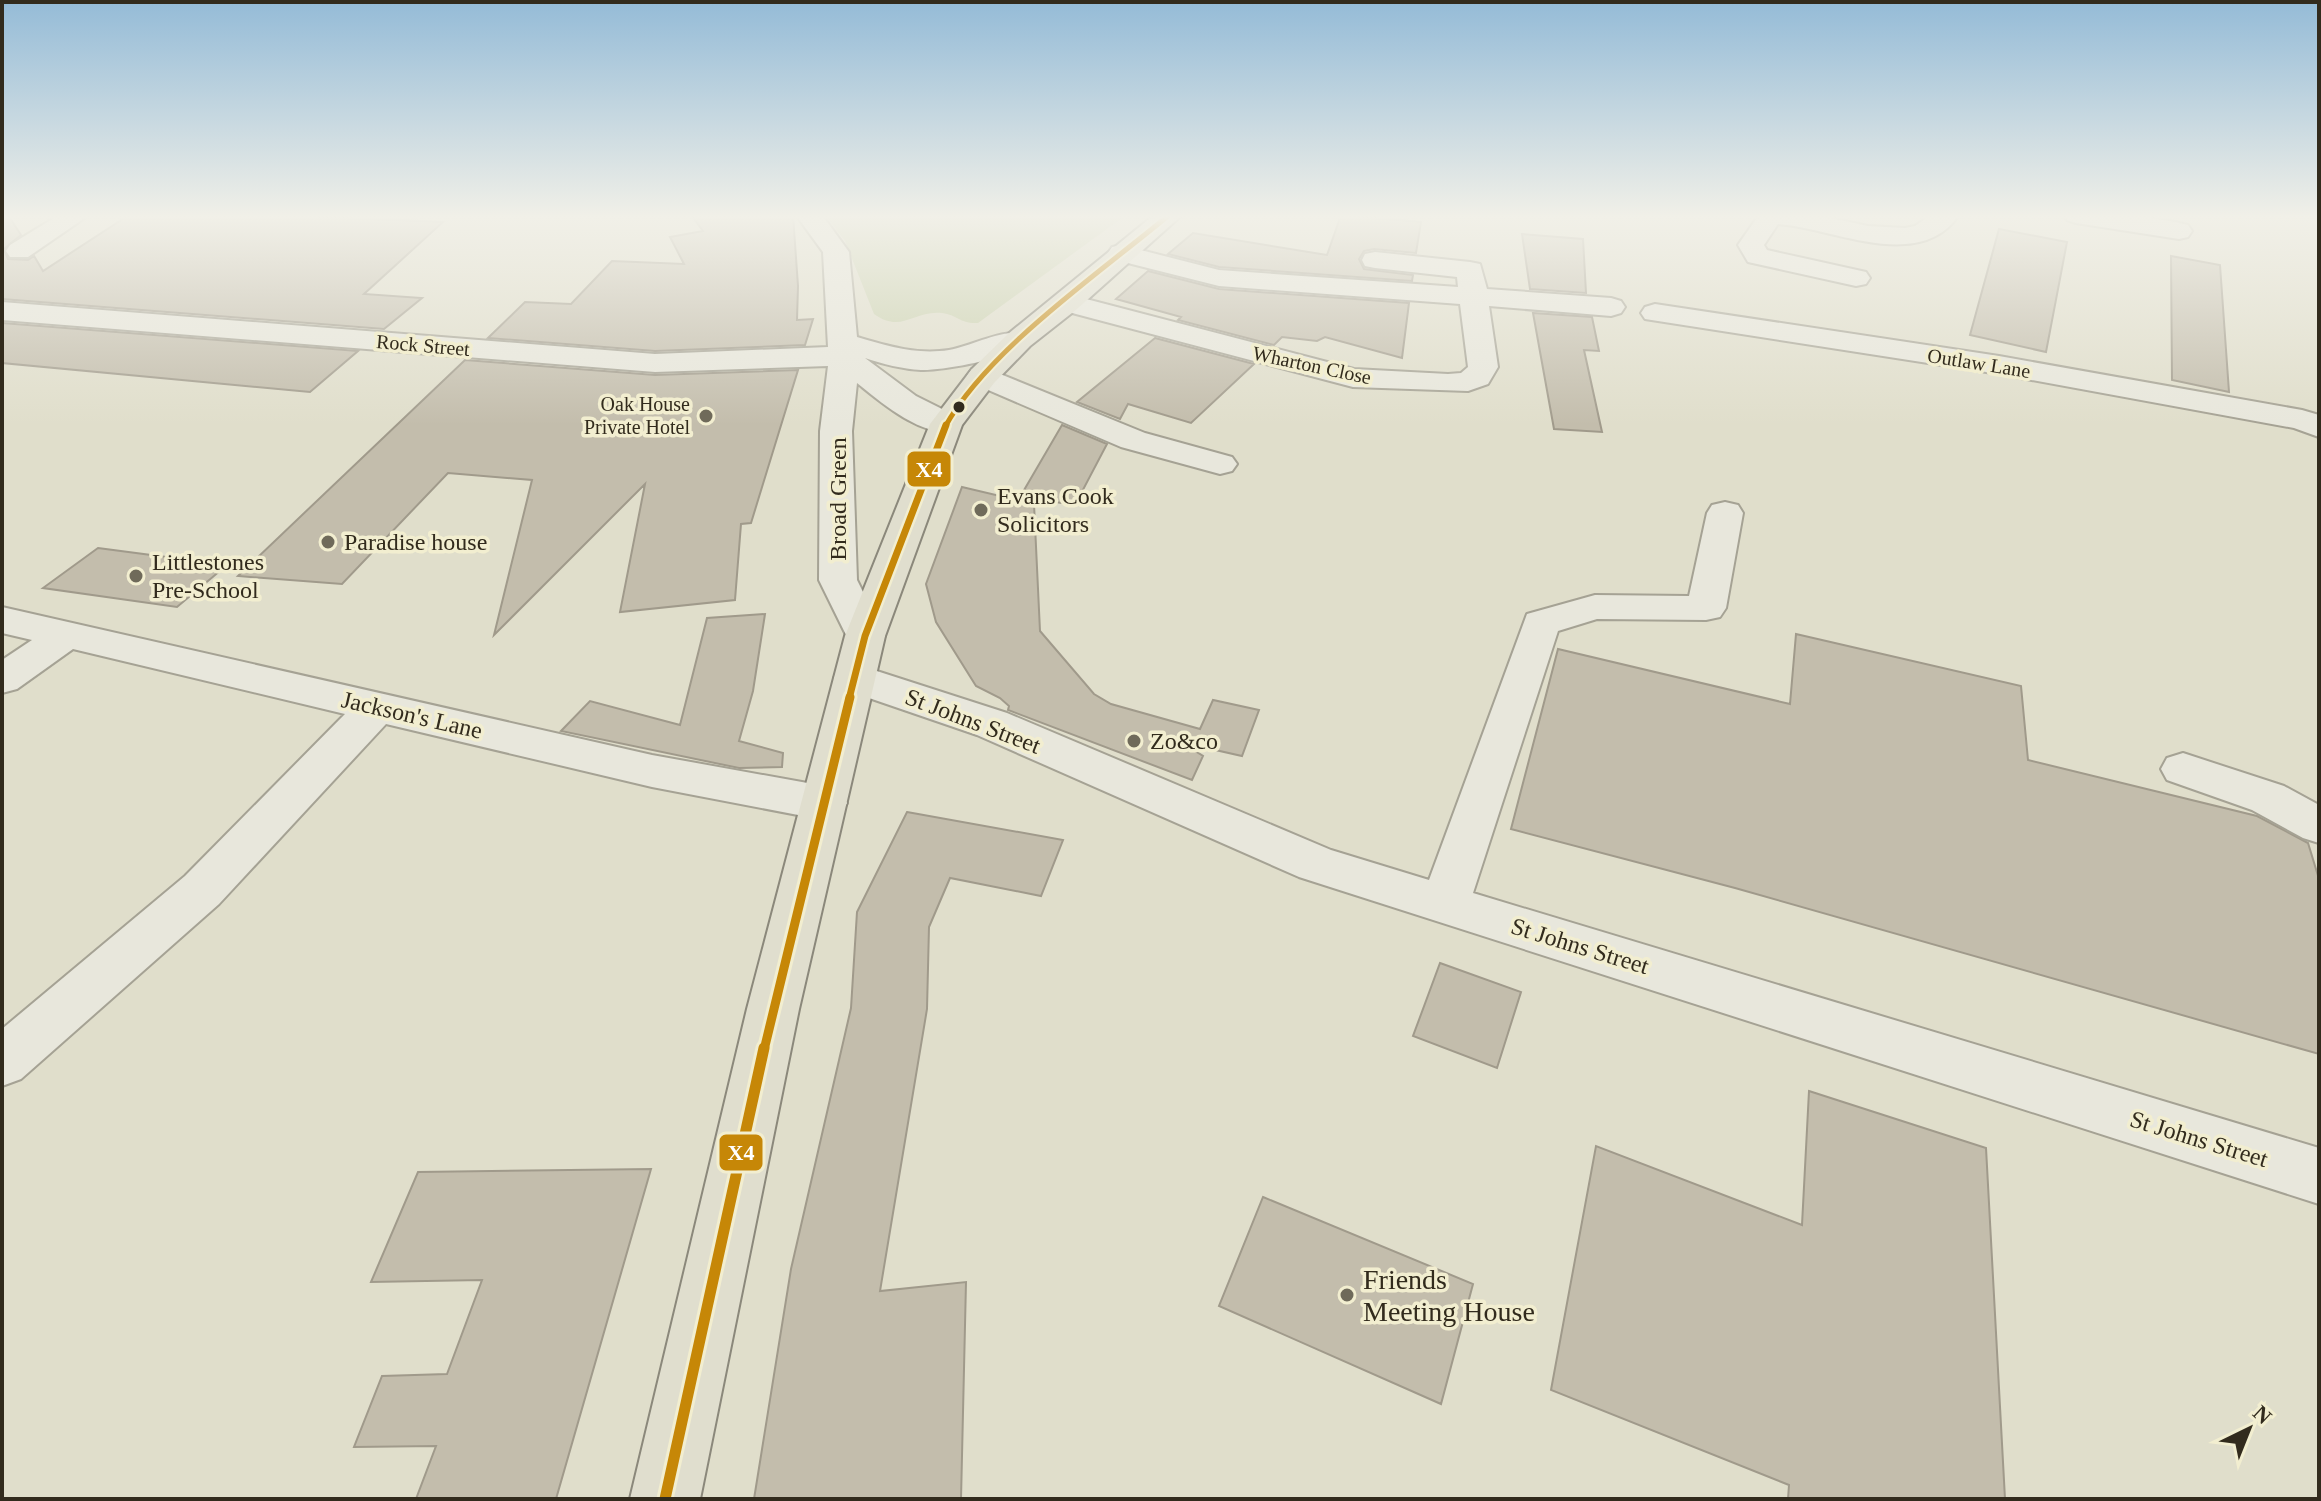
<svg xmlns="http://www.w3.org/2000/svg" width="2321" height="1501" viewBox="0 0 2321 1501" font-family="'Times New Roman',serif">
<rect width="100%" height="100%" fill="#e0decb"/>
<path fill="#cad1ae" d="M825 215H1126L978 323C960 324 958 315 942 313 913 310 902 334 874 314L845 241Z"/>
<path fill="#c3bdac" stroke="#a09a8b" stroke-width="2" d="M2 215H8L21 235 4 249 8 259 28 260 34 256 43 271 129 215H274L443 222 364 294 422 298 384 329 2 299Z
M691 215H793L798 286 797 320 813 319 805 345 655 351 488 338 525 302 571 304 612 261 684 264 670 237 703 231Z
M1341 215 1421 222 1416 253 1374 249 1364 251 1359 259 1364 269 1413 275 1412 281 1219 267 1168 254 1193 233 1327 255Z
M1999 229 2067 242 2046 352 1970 335Z
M1522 234 1583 239 1586 293 1530 289Z
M2171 256 2220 265 2229 392 2172 380Z
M1148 271 1219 289 1409 303 1402 358 1325 337 1317 341 1282 337 1274 345 1178 320 1181 317 1116 299Z
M1533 313 1592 317 1599 351 1584 350 1602 432 1554 429Z
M2 323 358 351 310 392 2 363Z
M1155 338 1254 364 1191 423 1128 404 1120 419 1077 402Z
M465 360 655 375 798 370 751 523 741 524 735 600 620 612 645 484 494 635 532 480 448 473 342 584 238 576Z
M1062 425 1107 444 1075 505 1020 497Z
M962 487 1034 504 1040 631 1094 694 1111 704 1200 729 1213 700 1259 710 1242 756 1193 745 1192 749 1203 756 1192 780 1008 710 1009 706 1000 698 976 686 936 622 926 584Z
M98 548 227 565 177 607 43 588Z
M765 614 753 691 739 741 783 753 782 767 739 768 561 731 590 701 680 725 707 618Z
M1796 634 2021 686 2028 760 2257 816 2308 843 2319 879V1054L1735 888 1511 829 1558 649 1790 704Z
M907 812 1063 840 1041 896 950 878 929 927 927 1009 880 1291 966 1282 961 1499H754L791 1269 851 1008 857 912Z
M1440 963 1521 992 1497 1068 1413 1036Z
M1809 1091 1986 1148 2005 1499H1788L1789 1485 1551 1390 1596 1146 1802 1225Z
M651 1169 556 1499H416L436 1446 354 1447 382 1376 447 1374 482 1280 371 1282 418 1172Z
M1263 1197 1473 1284 1441 1404 1219 1306Z"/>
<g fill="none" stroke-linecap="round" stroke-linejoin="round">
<g stroke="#a5a294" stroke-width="4">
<path id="minor" d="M59 215H89L28 257H10L6 251 10 245Z
M796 215H822L849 252 857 337C888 346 916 355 949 350 973 346 1002 328 1027 334L1031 340C1019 357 943 371 921 370 902 369 883 364 865 358L916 396 958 417 962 424 958 431C923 439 882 403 857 383L852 431 857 580 885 636 879 645 865 649 851 645 819 580 820 431 828 366 655 372 2 320V302L655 354 828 347 823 252Z
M1759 215H1817L1868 226 1905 228 1915 226 1931 215H1959C1919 273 1833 228 1778 224L1764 245 1767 250 1866 272 1870 278 1866 284 1856 286 1748 262 1738 245Z
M2063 215C2105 213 2148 215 2188 225L2192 231 2188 237 2179 239 2076 223 2067 220Z
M1121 245 1219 270 1458 287 1457 277 1375 268 1365 266 1362 260 1365 254 1375 252 1470 262 1480 264 1487 289 1611 298 1621 301 1625 307 1621 313 1611 316 1489 306 1498 367 1488 384 1468 391 1353 387 1057 309 1053 303 1057 297 1067 294 1354 369 1448 374 1461 373 1468 367 1460 304 1219 286 1112 259 1108 253 1112 247Z
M1655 304 1999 356 2302 410 2319 415V437L2294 428 1999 374 1645 319 1641 313 1645 307Z
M983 367 1145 433 1232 457 1237 464 1232 471 1220 474 1121 447 972 383 967 376 972 369Z
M1725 502 1738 505 1743 513 1726 608 1720 617 1706 620 1597 619 1558 631 1473 893 2319 1148V1204L1299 877 977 735 840 688 834 678 840 668 855 664 1007 713 1331 850 1429 880 1527 614 1595 595 1689 596 1707 513 1712 505Z
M2 607 652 755 824 786 840 791 847 803 840 815 824 820 652 787 386 724 219 904 21 1079 2 1086V1029L185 876 345 714 73 649 17 689 2 693V660L32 640 2 633Z
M2183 753 2284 786 2319 805V843L2303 838 2252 810 2167 780 2161 769 2167 758Z"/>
</g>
<g stroke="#8b887b" stroke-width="4">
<path id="major" d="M1154 215H1182L1077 309 1030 346 994 383 962 425 885 636 799 1009 700 1499H630L747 1009 845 636 930 424 972 369 1008 334Z"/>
</g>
<use href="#minor" fill="#e8e7dc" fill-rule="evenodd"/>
<use href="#major" fill="#e0dece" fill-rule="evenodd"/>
<g stroke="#f2eed0" stroke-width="9">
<path id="bus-1-far3" d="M945 427C987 350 1101 272 1169 215"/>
</g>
<g stroke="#f2eed0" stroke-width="12">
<path id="bus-1-far2" d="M849 699 865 636 946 425"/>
</g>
<g stroke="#f2eed0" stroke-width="15">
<path id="bus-1-far1" d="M764 1050 850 697"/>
</g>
<g stroke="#f2eed0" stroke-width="17">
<path id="bus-1" d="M665 1499 764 1048"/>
</g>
<use href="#bus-1-far3" stroke="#c68707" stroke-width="5"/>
<use href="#bus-1-far2" stroke="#c68707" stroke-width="7"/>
<use href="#bus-1-far1" stroke="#c68707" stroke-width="9"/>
<use href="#bus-1" stroke="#c68707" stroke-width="11"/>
</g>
<linearGradient id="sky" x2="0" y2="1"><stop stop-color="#94bbd7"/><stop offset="0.51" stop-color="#f1f0e8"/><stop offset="1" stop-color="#f1f0e8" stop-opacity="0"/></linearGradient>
<rect width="2321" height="425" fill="url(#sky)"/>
<circle fill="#322b1d" stroke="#f2eed0" stroke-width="3" cx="959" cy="407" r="7"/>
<g fill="#6f6a5a" stroke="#f2eed0" stroke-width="3">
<circle cx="706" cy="416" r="8"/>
<circle cx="981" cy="510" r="8"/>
<circle cx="328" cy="542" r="8"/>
<circle cx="136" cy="576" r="8"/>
<circle cx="1134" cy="741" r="8"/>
<circle cx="1347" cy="1295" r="8"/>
</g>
<g text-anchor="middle" stroke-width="7" stroke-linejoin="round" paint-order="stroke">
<g font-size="20" fill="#322b1d" stroke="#f2eed0">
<text transform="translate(423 345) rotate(5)" y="7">Rock Street</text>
<text transform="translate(1979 363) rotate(9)" y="7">Outlaw Lane</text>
<text transform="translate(1312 365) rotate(12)" y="7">Wharton Close</text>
</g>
<g font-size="20" fill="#322b1d" stroke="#f2eed0" text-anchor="end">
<text x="690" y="411">Oak House<tspan x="690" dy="23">Private Hotel</tspan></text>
</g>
<g font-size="24" fill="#322b1d" stroke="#f2eed0" text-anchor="start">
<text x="997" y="504">Evans Cook<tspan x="997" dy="28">Solicitors</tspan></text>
<text x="344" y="550">Paradise house</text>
<text x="152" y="570">Littlestones<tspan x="152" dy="28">Pre-School</tspan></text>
<text x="1150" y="749">Zo&amp;co</text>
</g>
<g font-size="24" fill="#322b1d" stroke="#f2eed0">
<text transform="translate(838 499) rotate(-90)" y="8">Broad Green</text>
<text transform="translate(412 715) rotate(13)" y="8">Jackson's Lane</text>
<text transform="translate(973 721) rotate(21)" y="8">St Johns Street</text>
<text transform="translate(1580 946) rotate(17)" y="8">St Johns Street</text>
<text transform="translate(2199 1139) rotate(17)" y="8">St Johns Street</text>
</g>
<g font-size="28" fill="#322b1d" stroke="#f2eed0" text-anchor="start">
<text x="1363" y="1289">Friends<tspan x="1363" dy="32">Meeting House</tspan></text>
</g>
</g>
<g stroke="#f2eed0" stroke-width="3">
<rect x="906" y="450" width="46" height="38" rx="8" fill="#c68707"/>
<rect x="718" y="1133" width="46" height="39" rx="8" fill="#c68707"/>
</g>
<g font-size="22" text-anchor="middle" font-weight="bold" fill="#fff">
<text x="929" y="477">X4</text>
<text x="741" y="1160">X4</text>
</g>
<rect width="2321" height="1501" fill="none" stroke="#322b1d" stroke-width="8"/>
<g transform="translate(2249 1429) rotate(43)" stroke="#f2eed0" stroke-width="6" paint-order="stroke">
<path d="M0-6L14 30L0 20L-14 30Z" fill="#322b1d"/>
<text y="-12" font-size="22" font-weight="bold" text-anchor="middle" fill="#322b1d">N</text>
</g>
</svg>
